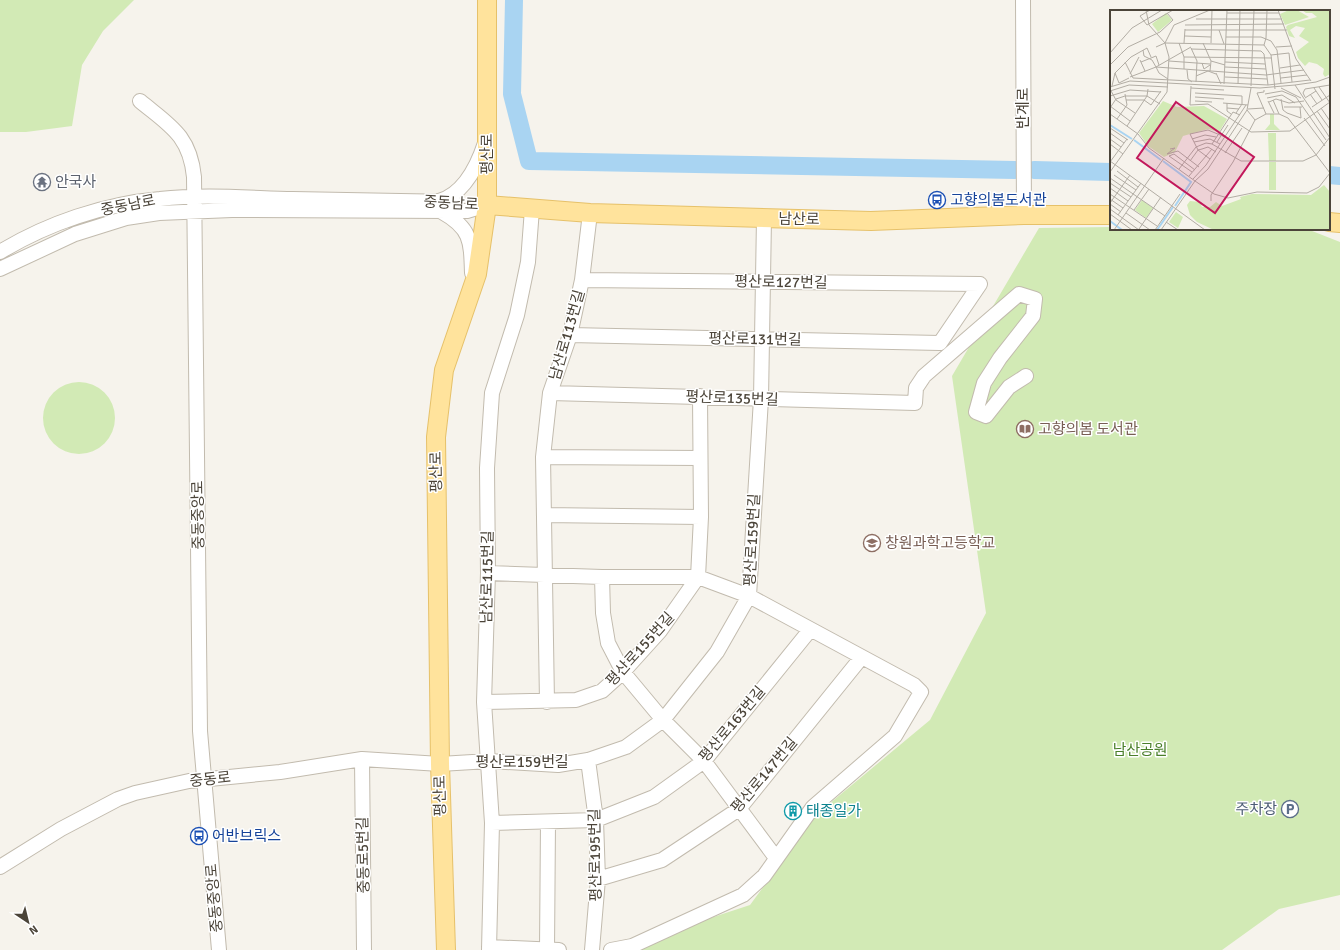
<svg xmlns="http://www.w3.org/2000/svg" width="1340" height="950" viewBox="0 0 1340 950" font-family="Signika,'Noto Sans KR',sans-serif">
<rect width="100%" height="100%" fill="#f6f3ec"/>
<path fill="#d2eab5" d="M0 0H134L103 31 82 65 72 126 26 132H0Z
M1111 227V229H1307L1340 242V895L1279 909 1222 950H613L750 905 817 814 930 720 986 613 952 376 1039 228Z
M43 418a36 36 0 1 1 72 0a36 36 0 1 1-72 0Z"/>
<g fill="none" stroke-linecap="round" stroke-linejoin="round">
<path stroke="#a9d4f2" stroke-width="18" d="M514 0 512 94 529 161 1015 170
M1034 170 1111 172
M1329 175 1340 176"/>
<g stroke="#c2bbae" stroke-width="16">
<path id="minor" d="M1023 0 1024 215
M140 101C169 125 190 135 194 177L200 731 219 950
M439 201C464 194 477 167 485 143
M442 212C471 228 471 241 472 273
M0 252C48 223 104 204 160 199 204 194 249 198 293 199 347 200 401 201 454 202
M0 269 75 234 126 218 159 213 232 210 450 211H467L487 205
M582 280 980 284
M570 335 940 343 980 284
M550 393 915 403 916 388 924 376 1019 294 1035 299 1033 316 1000 358 984 383 976 412 986 416 1009 387 1026 376
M543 457 700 458
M544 515 701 517
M488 573 602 577H698L749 596 914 685 921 692 895 736 813 807 764 876 743 895 632 946 611 950
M602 577 603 613 608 643 623 672 663 720 704 761 776 858
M484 702 576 700 602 691 623 672 660 631 698 577 701 517 700 396
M547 702 543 457 550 393 570 335 582 280 590 213
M362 759 364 950
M588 760 596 820 598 879 592 950
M492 823 596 820 654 797 704 761 810 630
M0 867 61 829 118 799 135 793 189 781 280 772 362 759 440 764 489 761 558 765 588 760 626 747 663 720 717 652 749 596 761 399 764 218
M598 879 662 860 739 809 861 658
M489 947 559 950
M489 950 492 823 484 702 488 573 487 468 492 393 517 315 528 262 532 209
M547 950 548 822"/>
</g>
<g stroke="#e6c16a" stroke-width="20">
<path id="major" d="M487 205 590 213 871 221 1024 215H1111
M1329 222 1340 223
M446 950 440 764 436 437 444 370 477 274 487 205V0"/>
</g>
<use href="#minor" stroke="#fff" stroke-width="14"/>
<use href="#major" stroke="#ffe39c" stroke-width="18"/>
</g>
<defs>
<g id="temple-ring" transform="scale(0.9)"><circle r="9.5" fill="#fff" stroke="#6b7280" stroke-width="1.5"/><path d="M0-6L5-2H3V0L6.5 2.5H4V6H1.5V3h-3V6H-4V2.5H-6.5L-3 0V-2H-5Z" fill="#6b7280"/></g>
<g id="bus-ring" transform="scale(0.9)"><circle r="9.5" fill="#fff" stroke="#1a4fb4" stroke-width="1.5"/><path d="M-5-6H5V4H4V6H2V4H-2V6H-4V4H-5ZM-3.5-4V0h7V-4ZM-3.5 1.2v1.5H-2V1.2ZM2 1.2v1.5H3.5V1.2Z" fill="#1a4fb4"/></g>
<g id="library-ring" transform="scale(0.9)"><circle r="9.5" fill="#fff" stroke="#8d6e63" stroke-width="1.5"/><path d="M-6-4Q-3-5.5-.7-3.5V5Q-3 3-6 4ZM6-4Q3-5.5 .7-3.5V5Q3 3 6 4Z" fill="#8d6e63"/></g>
<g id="school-ring" transform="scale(0.9)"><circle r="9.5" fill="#fff" stroke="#8d6e63" stroke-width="1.5"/><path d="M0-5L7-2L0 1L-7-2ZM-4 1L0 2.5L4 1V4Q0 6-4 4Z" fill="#8d6e63"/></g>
<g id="parking-ring" transform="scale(0.9)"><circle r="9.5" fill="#fff" stroke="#5c6f8a" stroke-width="1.5"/><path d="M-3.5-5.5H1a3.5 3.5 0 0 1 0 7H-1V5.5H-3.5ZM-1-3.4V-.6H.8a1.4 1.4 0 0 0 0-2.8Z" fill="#5c6f8a"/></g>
<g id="building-ring" transform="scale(0.9)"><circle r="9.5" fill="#fff" stroke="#0f9aa8" stroke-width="1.5"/><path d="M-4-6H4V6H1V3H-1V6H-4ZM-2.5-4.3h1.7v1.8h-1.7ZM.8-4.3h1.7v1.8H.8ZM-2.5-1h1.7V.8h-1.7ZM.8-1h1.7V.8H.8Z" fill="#0f9aa8"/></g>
</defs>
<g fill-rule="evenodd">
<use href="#temple-ring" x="42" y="182"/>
<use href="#bus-ring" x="937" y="200"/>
<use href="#library-ring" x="1025" y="429"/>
<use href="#school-ring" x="872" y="543"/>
<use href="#parking-ring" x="1290" y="809"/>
<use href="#building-ring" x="793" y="811"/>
<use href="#bus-ring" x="199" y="836"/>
</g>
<g text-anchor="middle" stroke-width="3" stroke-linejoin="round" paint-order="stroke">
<g font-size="15" fill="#4b4439" stroke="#fff">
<text transform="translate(1023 108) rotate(-90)" y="5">반계로</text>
<text transform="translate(487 154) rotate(-90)" y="5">평산로</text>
<text transform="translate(451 203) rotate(3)" y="5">중동남로</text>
<text transform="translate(128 205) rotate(-11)" y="5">중동남로</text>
<text transform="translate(799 219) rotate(1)" y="5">남산로</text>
<text transform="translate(781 282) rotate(1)" y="5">평산로127번길</text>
<text transform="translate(567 335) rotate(-74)" y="5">남산로113번길</text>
<text transform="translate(755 339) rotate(1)" y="5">평산로131번길</text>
<text transform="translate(732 398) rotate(2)" y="5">평산로135번길</text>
<text transform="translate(436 472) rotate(-91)" y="5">평산로</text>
<text transform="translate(198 515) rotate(-91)" y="5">중동중앙로</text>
<text transform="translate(752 540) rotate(-87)" y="5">평산로159번길</text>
<text transform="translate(487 577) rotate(-89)" y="5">남산로115번길</text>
<text transform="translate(640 649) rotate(-48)" y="5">평산로155번길</text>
<text transform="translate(732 724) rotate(-50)" y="5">평산로163번길</text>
<text x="522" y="767">평산로159번길</text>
<text transform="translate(764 775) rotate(-50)" y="5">평산로147번길</text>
<text transform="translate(210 779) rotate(-6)" y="5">중동로</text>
<text transform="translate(440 796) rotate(-91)" y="5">평산로</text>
<text transform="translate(363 855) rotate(-91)" y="5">중동로5번길</text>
<text transform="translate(595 855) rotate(-91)" y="5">평산로195번길</text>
<text transform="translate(214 898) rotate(-95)" y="5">중동중앙로</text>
</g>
<g font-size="15" fill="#5b616d" stroke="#fff" text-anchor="start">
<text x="55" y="187">안국사</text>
</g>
<g font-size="15" fill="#164399" stroke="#fff" text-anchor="start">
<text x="950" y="205">고향의봄도서관</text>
<text x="212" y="841">어반브릭스</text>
</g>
<g font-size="15" fill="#785e54" stroke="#fff" text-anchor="start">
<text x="1038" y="434">고향의봄 도서관</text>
<text x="885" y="548">창원과학고등학교</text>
</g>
<g font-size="15" fill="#4a7f2a" stroke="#fff">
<text x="1140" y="755">남산공원</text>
</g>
<g font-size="15" fill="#4e5e75" stroke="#fff" text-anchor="end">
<text x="1277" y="814">주차장</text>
</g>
<g font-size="15" fill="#0d838f" stroke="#fff" text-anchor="start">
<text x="806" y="816">태종일가</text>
</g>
</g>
<g transform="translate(1110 10)">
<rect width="220" height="220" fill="#f6f3ec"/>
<path d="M179 0H187L199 7 175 15 170 4ZM192 0H220V64L215 67 213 64 214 59 207 54 199 52 195 56 188 48 186 42 199 32 189 26 195 18 186 16 180 20 185 28 179 26 176 17 178 15 207 7 202 3H196ZM56 3 62 10 48 22 42 14ZM53 91 67 97 94 96 117 109 109 122 98 119 73 126 65 142 54 147 38 136 29 123ZM160 104H164V114L170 120H155L160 114ZM158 123H166V151H159ZM159 152H166V180H159ZM214 175 220 182V220H104L87 212 80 205 77 195 80 191 90 192 92 197H100L106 192 112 196 131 189 130 187 142 184 201 185ZM32 190 43 198 36 208 25 200ZM66 202 73 207 68 218 59 212Z" fill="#d2eab5"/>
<path fill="none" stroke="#a9d4f2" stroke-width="2" d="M0 115 22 129M24 130 51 150M53 151 81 172 65 196M0 211 12 220M47 220 63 197"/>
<path fill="none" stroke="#b2ada4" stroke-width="1" d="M40 0 30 6 37 15 63 0M168 0 186 49 201 71M117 3H169M86 9H172M75 15 174 14M75 20H177M109 20 114 34M75 26 101 27M116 27H151L161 31 167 40 171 73M55 33 154 35 161 45 165 79M69 33 74 47V59M74 33 75 19M93 33 101 51 100 61M101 33 102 0M154 35 156 28 157 0M46 37 55 33 64 15 100 0M166 37 182 36M81 38 87 51 86 72M81 39 151 41 154 44 158 75M33 40 34 46 42 50 46 57M0 43 22 18 52 0M179 43 182 72M161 45 179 43M74 47 162 48M30 50 35 61M59 51 100 54M101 51 115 55M15 52 23 68 158 75 200 70M31 52 46 46 49 55M115 52 155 54M92 53 94 59 100 55M0 55 18 37 50 22 63 10 57 3M46 57 156 65 194 60M46 57 49 63 58 69M115 57 156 59M170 58 190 55M77 60 78 69 82 72M106 63 111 74M20 64 29 47M86 66 98 61 106 64M20 67 46 57 81 37M115 67 157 69M19 68 9 73 5 63 21 47 37 38 41 47M171 68 197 65M114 74 117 0M128 74 130 0M185 75 206 72 220 67M2 76 5 63M81 76 80 95 98 94 141 122 180 121 220 92M141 76 144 0M0 77 20 71 150 78 185 75 220 128M209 77 220 93M81 78 114 80M171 78 191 88M204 78 212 90M0 79 6 90 25 103M154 80V82L147 83 156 104M0 81 19 75 58 77M85 83 132 86V94L126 103M155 84 172 81 186 87 216 130M200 84 207 94M0 86 20 80 51 82M85 87 114 89M195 87 193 83 195 79 220 75M157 88 172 85 185 93M195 88 206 81M171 89 173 100 177 103 191 108 190 97M16 90H34L41 95 51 81M163 90 169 104M85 91 102 92M158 91 164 103M159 92 166 89 179 93 194 91M113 93 138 95M117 93V101L121 104M0 96 20 111M174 97H192M202 97 220 85M0 98 6 89 15 86H37L50 94M117 98 129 99M211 98 220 111M138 99 154 98M137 100 145 110M207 101 220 119M0 104 28 124 39 138 85 171M194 108 215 136M7 109 17 95 15 84M17 116 37 86 38 79M0 118 18 130M0 123 14 133M0 129 11 137M82 129 95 125 106 127M84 132 100 129 110 134M107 132 118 115M0 134 13 144M102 134 123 102 130 105M60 139 65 138 57 144 68 141 89 157M115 143 132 118M59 146 64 144 85 160M59 146 82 162M100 149 88 140 80 124 98 120 115 127M0 151 95 220M80 151 88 140 92 139 98 137 106 142M0 152 17 129M69 159 86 137 96 133 102 134 131 151H193L206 145 220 127M7 161 28 177M0 162 57 82 59 47 55 33 39 15 36 0M4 165 26 180M79 166 102 139M0 168 55 206M83 169 96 155 136 95M85 171 104 184 118 188 147 182 197 183 209 177 220 163M0 173 21 187M0 178 18 191M0 184 47 216M0 189 13 198M101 191V185L123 152 145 110 156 104H169L178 108 220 163M0 193 20 165M0 194 11 202M0 199 29 220M24 200 39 179M16 203 40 220M0 204 22 220M8 205 31 173M56 212 68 220M29 219 51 187M4 220 54 148M45 220 70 184M51 220 85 171 98 159 137 100 141 78"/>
<path fill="#c2185b" fill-opacity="0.15" stroke="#c2185b" stroke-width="2" d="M66 92 144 147 105 203 27 148Z"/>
<rect width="220" height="220" fill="none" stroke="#4b4439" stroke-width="2"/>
</g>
<g transform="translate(28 922) rotate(145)" stroke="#ffffff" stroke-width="3" paint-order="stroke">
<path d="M0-3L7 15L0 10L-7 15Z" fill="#4b4439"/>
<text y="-6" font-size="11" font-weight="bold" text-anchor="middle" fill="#4b4439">N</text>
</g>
</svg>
